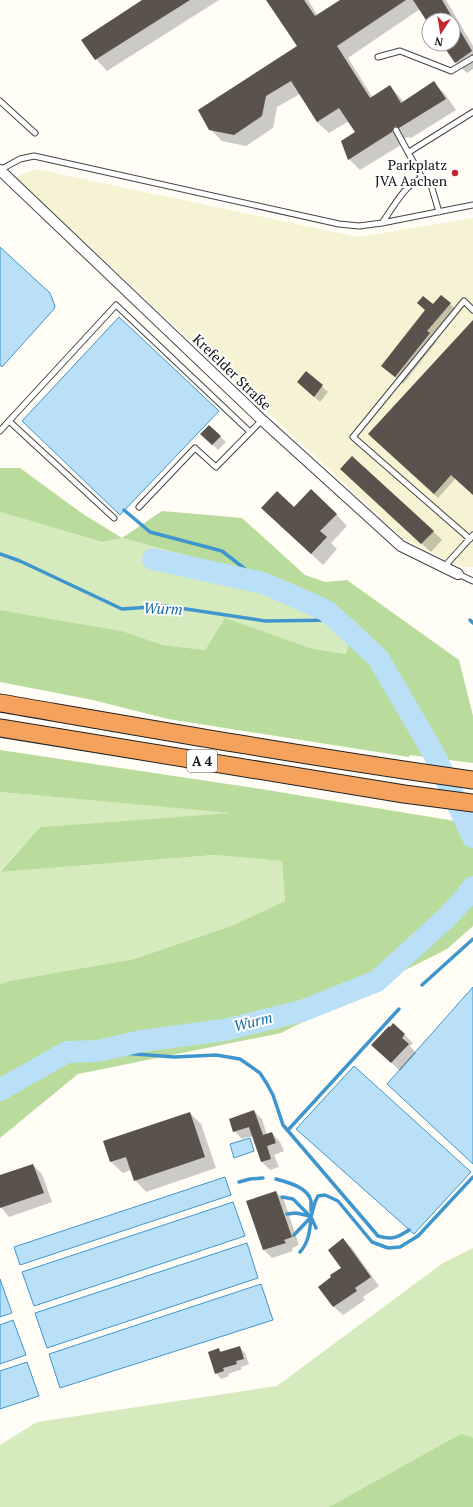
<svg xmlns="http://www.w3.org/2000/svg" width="473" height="1507" viewBox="0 0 473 1507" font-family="'PT Serif',serif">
<rect width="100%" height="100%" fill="#fffdf5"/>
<path fill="#f6f3d4" d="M36 169 358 237 473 218V567H461L404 539 15 177Z"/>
<path fill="#d5ebbd" d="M0 512 102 542 122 538 278 580 333 607 355 621 346 654 310 648 225 619 205 650 163 645 122 631 0 610Z
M0 792 235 813 40 827 0 871Z
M215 855 282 861 285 901 231 926 134 959 9 981 0 984V872Z
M473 1248V1507H0V1445L37 1422 277 1386 443 1263Z"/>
<path fill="#b9dc9c" d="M0 468H20L83 514 122 538 162 511 242 518 305 575 325 582 347 580 459 660 473 716V763L410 755 409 757 168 719 93 700 0 682V610L122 631 163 645 205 650 225 618 310 648 346 654 355 621 333 607 278 580 122 538 102 542 0 512Z
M0 750 261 789 473 824V926L447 949 281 1033 78 1074 0 1138V984L9 981 134 959 231 926 285 901 282 861 215 855 0 872 40 827 231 813 0 792Z
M461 1434 473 1438V1507H329Z"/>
<path fill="#b9e0f7" stroke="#3f96cf" d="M0 247 50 293 55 306 54 309 2 367 0 365Z
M119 317 219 411 120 515 22 421Z
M473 987V1164L387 1084Z
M354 1066 471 1172 414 1234 296 1129Z
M250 1138 254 1151 234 1158 230 1144Z
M225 1177 231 1195 20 1265 14 1247Z
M233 1202 245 1236 34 1306 22 1272Z
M247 1243 258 1278 47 1348 35 1313Z
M0 1279 12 1313 0 1317Z
M261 1284 273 1320 60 1388 49 1354Z
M13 1320 26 1355 0 1364V1325Z
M27 1362 39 1396 0 1409V1371Z"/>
<path fill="#0003" d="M144 0H219L107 71 96 59Z
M268 0H308L318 16 342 0H446L473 46V69L467 73 455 62 443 44H453V20H429V22L420 9 348 58 373 98 390 86 404 102 434 83 445 94 456 110 411 138 409 137 405 138 404 143 360 170 349 159 356 132 349 121 329 133 317 122 300 94 277 107 273 128 246 146 222 141 210 129 298 46Z
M450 304 458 311 434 339 437 341 403 384 382 366 434 306Z
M473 323V494L456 478 438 498 373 438Z
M306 372 328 392 320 402 298 382Z
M209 426 226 442 218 450 202 434Z
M350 478 433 531 442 540 431 552Z
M294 508 336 514 347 526 331 543 337 549 323 565 274 519Z
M394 1025 413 1043 410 1046 416 1053 400 1071 381 1053 390 1028Z
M254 1111 262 1119 267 1135 272 1133 280 1142 284 1151 274 1155 279 1167 270 1170 262 1162 253 1136 242 1139 234 1131Z
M190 1113 201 1124 216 1168 146 1192 135 1180 131 1170 123 1173 111 1162 104 1141Z
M33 1165 42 1174 52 1202 9 1217 0 1206V1176Z
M276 1192 284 1200 299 1245 292 1248 293 1251 272 1258 264 1250 247 1201Z
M343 1240 352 1248 379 1286 363 1297 365 1300 343 1315 334 1307 320 1287 342 1268Z
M239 1347 245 1353 249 1364 241 1367 242 1369 228 1374 229 1376 221 1379 216 1373 219 1349 222 1353Z"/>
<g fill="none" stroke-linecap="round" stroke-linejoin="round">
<path stroke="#3f96cf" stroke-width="3.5" d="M124 510 150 532 222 551 263 583
M0 554 20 561 122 609 166 606 266 621 337 620
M470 620 473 623
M422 985 473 939
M98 1051 174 1057 216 1055 240 1059 260 1073 267 1084 273 1095 283 1125 378 1236C392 1240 397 1238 409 1230
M288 1130 399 1009
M276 1179C287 1182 308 1187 311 1201 311 1204 311 1208 311 1211
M239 1182 250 1179 263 1178
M282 1197 293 1199 311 1217 316 1228
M287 1214 296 1213 310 1216
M294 1235 311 1217 315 1202 318 1196 325 1195 338 1201 372 1242 388 1248 400 1247 418 1236 473 1177
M300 1252C309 1242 310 1230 311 1217"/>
<path stroke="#b9e0f7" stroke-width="22" d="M153 559 263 583 325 610 337 620 378 658 434 754 473 837
M0 1090 67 1052 98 1051 141 1041 224 1030 302 1011 377 981 446 918 463 900 473 887"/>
</g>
<path fill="#5a524d" d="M142 0H190L95 60 81 40Z
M266 0H304L315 16 340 0H406L337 46 370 98 390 85 401 103 434 81 446 99 399 128 396 126 394 127 392 132 348 160 341 141 355 132 339 108 317 122 291 81 266 96 262 116 234 135 209 130 198 110 297 46Z
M413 0H442L472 51 455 63 442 44H453V20H426Z
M441 295 451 303 427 331 430 333 395 377 381 366 425 310 417 303 423 296 433 304Z
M473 320V495L451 475 434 494 368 434Z
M306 371 323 385 314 397 297 382Z
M209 425 221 436 212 445 200 434Z
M352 456 434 531 421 544 340 469Z
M311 489 337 514 320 531 327 537 311 554 261 508 277 491 294 507Z
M393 1023 405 1034 402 1038 409 1044 391 1063 371 1045 389 1026 390 1027Z
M254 1110 263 1135 272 1132 276 1143 267 1146 271 1159 261 1162 249 1127 233 1132 229 1119Z
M190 1112 205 1157 134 1181 126 1157 110 1162 103 1141Z
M33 1164 44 1193 0 1208V1175Z
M276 1191 292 1237 284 1240 286 1243 263 1250 246 1201Z
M343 1238 371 1277 355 1288 357 1291 333 1307 318 1287 331 1277 330 1275 341 1268 328 1250Z
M240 1346 244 1359 236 1361 237 1364 223 1368 224 1371 215 1374 208 1352 219 1348 220 1352Z"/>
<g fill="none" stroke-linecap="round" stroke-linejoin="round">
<g stroke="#444" stroke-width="7">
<path id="service" d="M378 57 400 51 451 71 473 58
M0 101 35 133
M396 130 422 178
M409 152 473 112
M0 170 20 159 34 156 339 224 359 226 382 223 473 205
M382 223C393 208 404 185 422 178L431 185 439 212
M0 431 9 421
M139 507 195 448 216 467 262 420
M114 518 9 421 116 305 250 432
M470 539 353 437 464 301 473 310
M444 567 473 535
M458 574 473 581"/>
</g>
<g stroke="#444" stroke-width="12">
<path id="minor" d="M0 170 262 420 401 546 458 574"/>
</g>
<g stroke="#222" stroke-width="19">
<path id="motorway" d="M0 703C157 730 315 758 473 780
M0 728 404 794 473 803"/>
</g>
<use href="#service" stroke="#fff" stroke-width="5"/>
<use href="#minor" stroke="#fff" stroke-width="10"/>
<use href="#motorway" stroke="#f5a25d" stroke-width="17"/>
</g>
<circle fill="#c4262e" stroke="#fff" stroke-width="1.5" cx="455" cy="173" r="4"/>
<g text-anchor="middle" stroke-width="4" stroke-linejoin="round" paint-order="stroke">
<rect fill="#fff" stroke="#585858" stroke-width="1" x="187" y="750" width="30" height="22" rx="3"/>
<g font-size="13" font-weight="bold" fill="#111">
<text x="202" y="766">A 4</text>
</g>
<g font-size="14" fill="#111" stroke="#fff" text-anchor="end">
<text x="447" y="170">Parkplatz<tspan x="447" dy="16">JVA Aachen</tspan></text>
</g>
<g font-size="14" fill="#111" stroke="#fff">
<text transform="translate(232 372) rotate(44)" y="5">Krefelder Straße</text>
</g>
<g font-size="15" font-style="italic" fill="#1768a6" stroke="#fff">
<text transform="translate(163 609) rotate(2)" y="5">Wurm</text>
<text transform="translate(253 1022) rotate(-14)" y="5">Wurm</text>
</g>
</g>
<g transform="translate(441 32) rotate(192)"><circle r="19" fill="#ffffff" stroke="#a0a0a0"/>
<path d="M0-3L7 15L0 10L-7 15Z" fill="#c4262e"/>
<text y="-6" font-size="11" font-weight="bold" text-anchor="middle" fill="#111111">N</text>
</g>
</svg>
